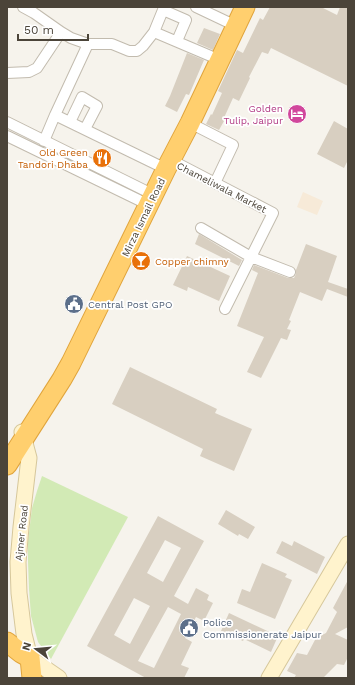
<svg xmlns="http://www.w3.org/2000/svg" width="355" height="685" viewBox="0 0 355 685" font-family="'Work Sans',sans-serif">
<rect width="100%" height="100%" fill="#f6f3ec"/>
<path fill="#f7ead8" d="M303 192 323 201 317 215 297 207Z"/>
<path fill="#d2eab5" d="M42 476 128 517 51 659 38 642 31 616 29 589 28 562V541L32 508 37 491Z"/>
<path fill="#d8cfc1" fill-rule="evenodd" d="M270 7H321L337 15 340 7H348V86L271 48 268 54 262 52 249 77 250 78 239 101 233 98 223 120 224 121 219 130 206 124 211 114 212 115 222 93 218 91 237 50 243 53 260 18 263 20Z
M204 28 220 34 213 50 197 43Z
M187 53 204 60 189 95 186 94 177 112 165 106 170 96Z
M334 121 348 129V160L344 168 317 154Z
M199 234 242 260 239 266 195 244Z
M306 244 337 256 328 282 348 289V297L327 289 322 301 300 292 289 320 291 321 287 329 291 330 287 340 281 338 261 378 247 372 264 337 237 326 258 273 252 270 254 265 288 278H294L296 274V270Z
M187 256 230 276 219 301 188 287 187 291 173 285Z
M130 367 217 409 215 413 252 429 234 471 200 456 203 449 112 404Z
M226 510 255 527 248 539 239 534 238 536 218 524Z
M158 516 204 541 174 596 188 604 196 588 209 595 207 600 213 603 204 621 196 617 185 638 192 642 181 665 189 668 184 678H146L87 646ZM165 540 181 548 163 582 147 573ZM134 598 150 606 130 644 114 635ZM168 607 181 614 154 668 138 661Z
M282 541 292 546 294 541 325 557 317 574 276 553Z
M262 563 287 574 285 577 292 580 275 619 237 603 242 589 250 592Z
M348 580V627L335 634 348 640V657L344 665 337 664 323 678H294L296 675 287 671 297 653 307 655 316 638 326 633 337 612 333 608Z
M229 613 278 636 271 652 244 639 243 641 221 631Z"/>
<g fill="none" stroke-linecap="round" stroke-linejoin="round">
<g stroke="#c2bbae" stroke-width="12">
<path id="street" d="M23 7 34 13 61 32 71 38 88 44H112L129 51H137L143 46 154 32
M196 7 236 26
M177 41 186 20 163 10 154 32 220 60
M7 73 29 72 37 68 61 32
M55 115 88 44
M7 122 154 195
M70 122 82 97 97 106 85 129
M190 123 233 145 215 183
M7 136 149 205
M44 141 55 115 166 169
M171 160 273 213 225 309
M201 228 251 257 290 272"/>
</g>
<g stroke="#d6c79b" stroke-width="17">
<path id="secondary" d="M22 432 29 458 21 527 18 562 19 593 24 634 30 658 59 678
M269 678 348 544"/>
</g>
<g stroke="#e0a43c" stroke-width="21">
<path id="highway" d="M7 465 62 379 71 363 166 169 190 123 245 7
M7 642 21 653 30 658 32 678"/>
</g>
<use href="#street" stroke="#fff" stroke-width="10"/>
<use href="#secondary" stroke="#fff3cd" stroke-width="15"/>
<use href="#highway" stroke="#ffcf6e" stroke-width="19"/>
</g>
<defs>
<g id="hotel-disc" transform="scale(1)"><circle r="9.5" fill="#d1479c" stroke="#fff"/><path d="M-6-4.5h1.5V1H6V5H4.5V3h-9V5H-6ZM-4 0a1.8 1.8 0 1 1 3.6 0ZM.5 0V-2.5h3Q6-2.5 6 0Z" fill="#fff"/></g>
<g id="restaurant-disc" transform="scale(1)"><circle r="9.5" fill="#e8710a" stroke="#fff"/><path d="M-5-6h1v4h1v-4h1v4h1v-4h1v5L-1.5 .5V6h-2V.5L-5-1ZM5-6V6H3V1.5H1.5Q1.5-4 5-6Z" fill="#fff"/></g>
<g id="bar-disc" transform="scale(1)"><circle r="9.5" fill="#e8710a" stroke="#fff"/><path d="M-6-5H6L.8 .8V4.5H3.5V6h-7V4.5H-.8V.8Z" fill="#fff"/></g>
<g id="civic-disc" transform="scale(1)"><circle r="9.5" fill="#5c6f8a" stroke="#fff"/><path d="M-.6-6.5H3V-4.5H.6V-3L4-1V1h2V6H-6V1h2V-1L-.6-3ZM-1.2 2.5V6h2.4V2.5Z" fill="#fff"/></g>
</defs>
<g fill-rule="evenodd">
<use href="#hotel-disc" x="297" y="114"/>
<use href="#restaurant-disc" x="102" y="158"/>
<use href="#bar-disc" x="141" y="261"/>
<use href="#civic-disc" x="74" y="304"/>
<use href="#civic-disc" x="189" y="628"/>
</g>
<g text-anchor="middle" stroke-width="3.5" stroke-linejoin="round" paint-order="stroke">
<g font-size="10" fill="#b23c85" stroke="#fff" text-anchor="end">
<text x="283" y="112">Golden<tspan x="283" dy="12">Tulip, Jaipur</tspan></text>
</g>
<g font-size="10" fill="#c56008" stroke="#fff" text-anchor="end">
<text x="88" y="156">Old Green<tspan x="88" dy="12">Tandori Dhaba</tspan></text>
<text x="155" y="265" text-anchor="start">Copper chimny</text>
</g>
<g font-size="10" fill="#4b4439" stroke="#fff">
<text transform="translate(222 187) rotate(27)" y="4">Chameliwala Market</text>
<text transform="translate(143 217) rotate(-64)" y="4">Mirza Ismail Road</text>
<text transform="translate(21 533) rotate(-84)" y="4">Ajmer Road</text>
</g>
<g font-size="10" fill="#4e5e75" stroke="#fff" text-anchor="start">
<text x="88" y="308">Central Post GPO</text>
<text x="203" y="626">Police<tspan x="203" dy="12">Commissionerate Jaipur</tspan></text>
</g>
</g>
<rect width="355" height="685" fill="none" stroke="#4b4439" stroke-width="16"/>
<g transform="translate(36 649) rotate(286)" stroke="#ffffff" stroke-width="3" paint-order="stroke">
<path d="M0-3L7 15L0 10L-7 15Z" fill="#4b4439"/>
<text y="-6" font-size="11" font-weight="bold" text-anchor="middle" fill="#4b4439">N</text>
</g>
<path d="M18 34v6h70v-6" fill="none" stroke="#4b4439" stroke-width="2"/>
<text x="24" y="34" font-size="12" fill="#4b4439" stroke="#ffffff" stroke-width="3" paint-order="stroke">50 m</text>
</svg>
